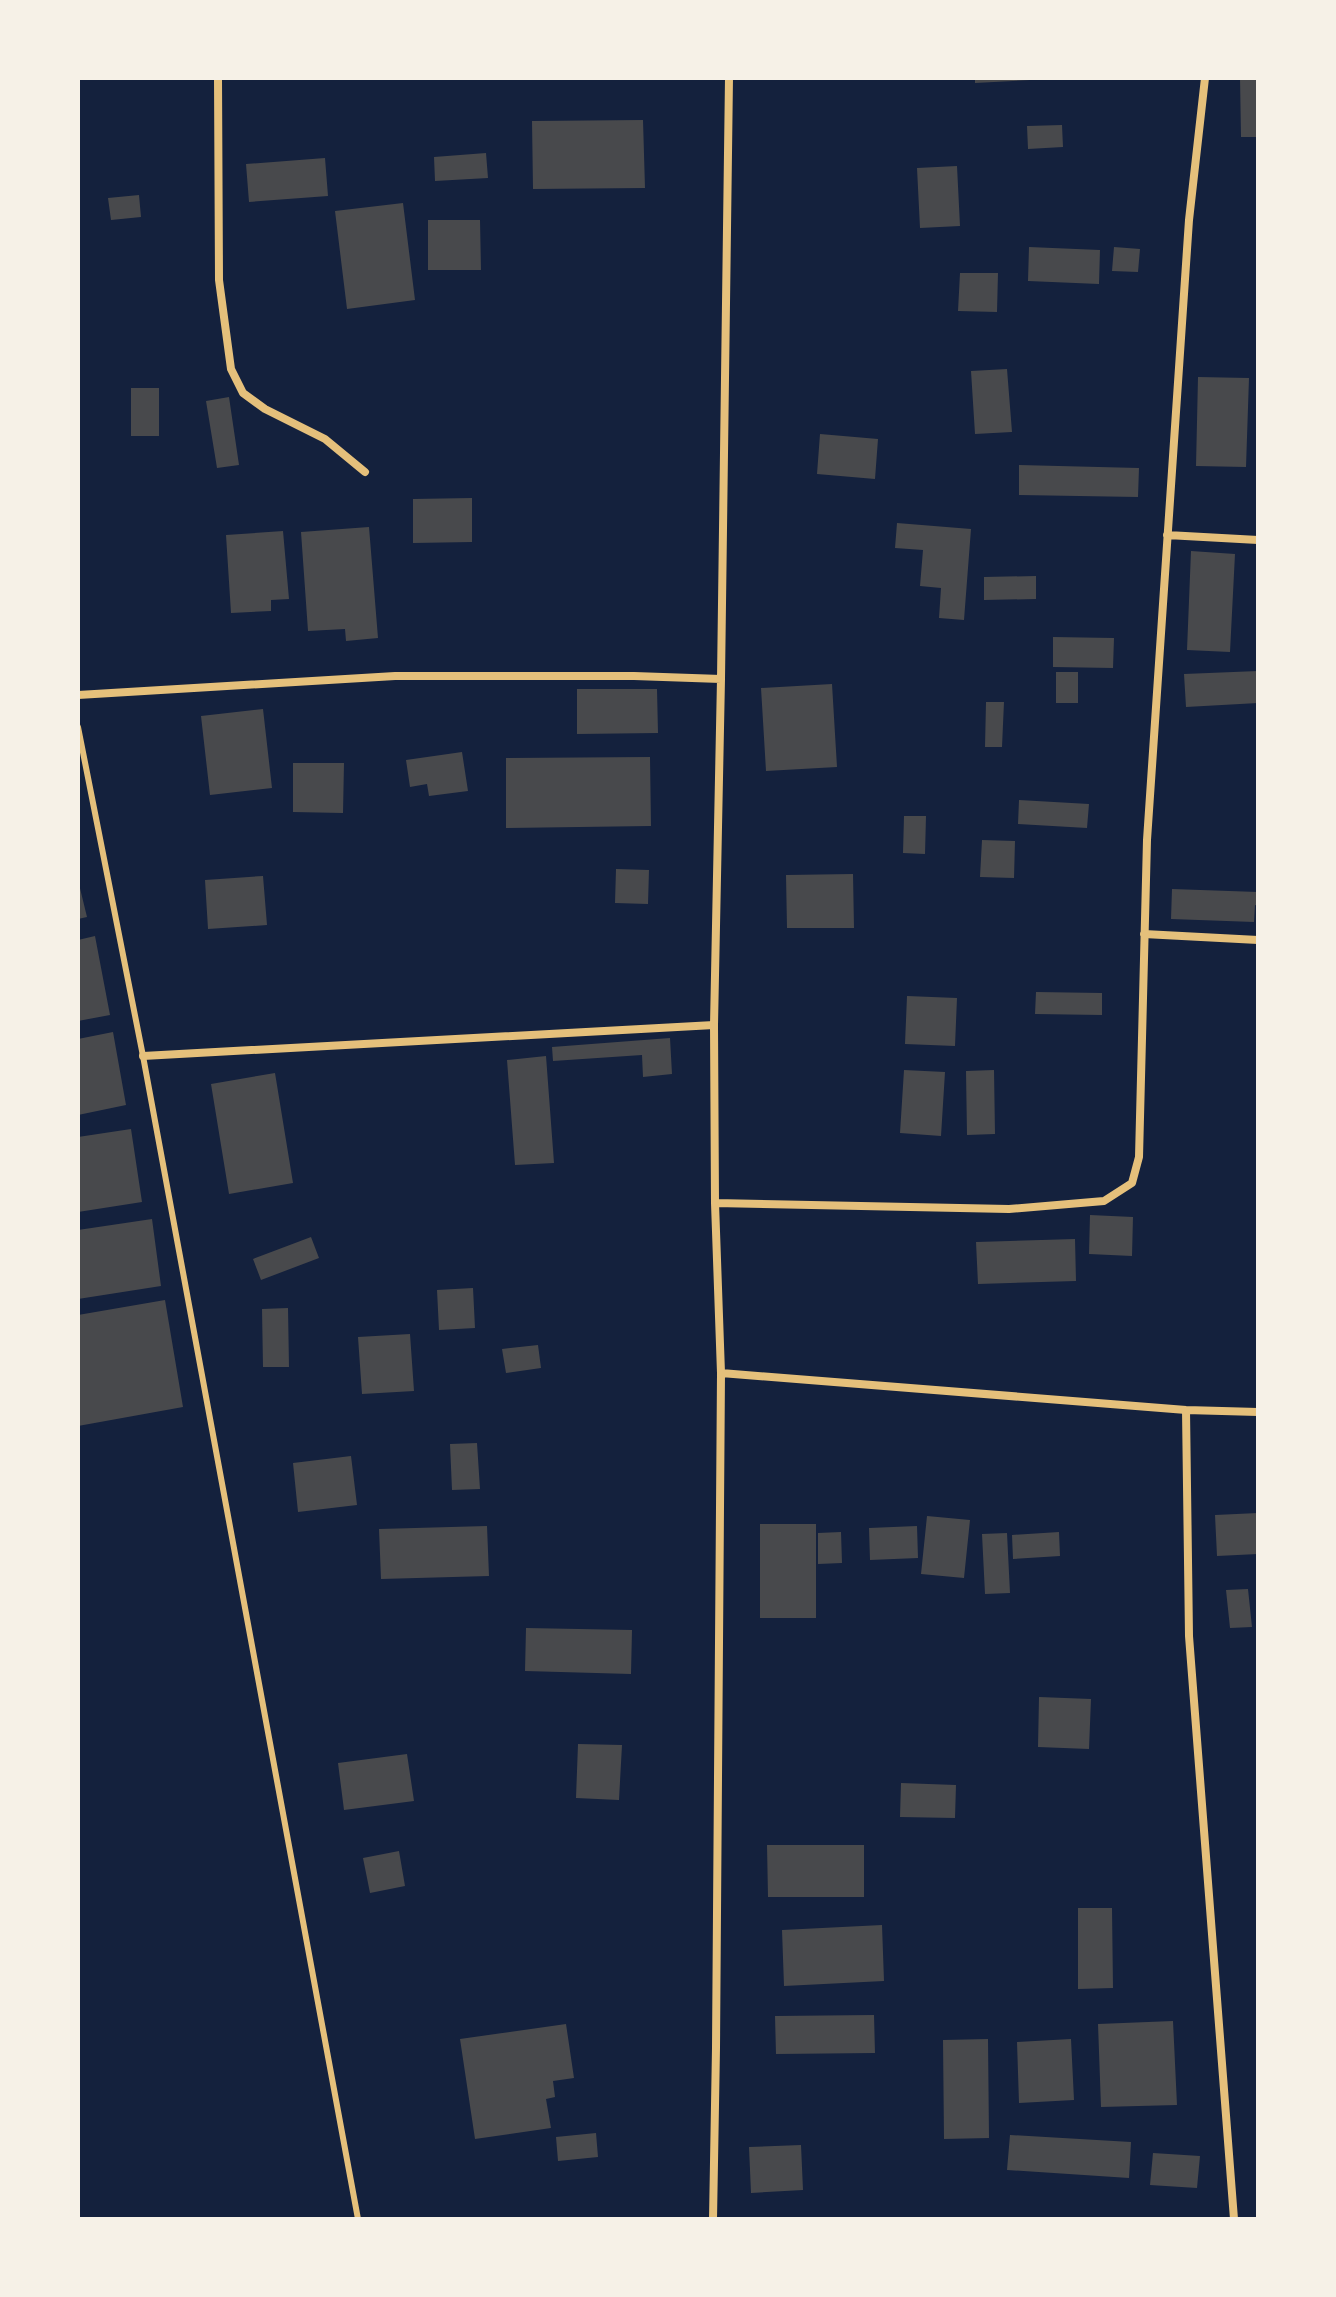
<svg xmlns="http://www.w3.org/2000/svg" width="1336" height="2297" viewBox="0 0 1336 2297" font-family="'Space Grotesk',sans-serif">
<rect width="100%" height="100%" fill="#14213d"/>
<path fill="#48494c" d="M975 78H1030V80L975 83Z
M1240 78H1258V137H1241Z
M643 120 645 188 533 189 532 121Z
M1062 125 1063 147 1028 149 1027 126Z
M486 153 488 178 435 181 434 157Z
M325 158 328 196 249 202 246 164Z
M957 166 960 226 920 228 917 168Z
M139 195 141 217 111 220 108 198Z
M403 203 415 300 347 309 335 211Z
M428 220H480L481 270H428Z
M1029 247 1100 250 1099 284 1028 281Z
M1114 247 1140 249 1138 272 1112 271Z
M960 273H998L997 312 958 311Z
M1007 369 1012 432 975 434 971 371Z
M1198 377 1249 378 1246 467 1196 466Z
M131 388H159V436H131Z
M229 397 239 465 217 468 206 401Z
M820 434 878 439 875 479 817 474Z
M1019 465 1139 468 1138 497 1019 495Z
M472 498V542L413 543V499Z
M897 523 971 529 964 620 939 618 941 588 920 586 923 550 895 548Z
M369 527 378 638 346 641 345 629 308 631 301 532Z
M283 531 289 599 271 600V611L231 613 226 535Z
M1191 551 1235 554 1230 652 1187 650Z
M1036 576V599L984 600V577Z
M1053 637 1114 638 1113 668 1053 667Z
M1258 671V703L1186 707 1184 674Z
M1056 672H1078V703H1056Z
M832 684 837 767 766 771 761 688Z
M577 689H657L658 733 577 734Z
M986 702H1004L1002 747H985Z
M263 709 272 788 210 795 201 716Z
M462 752 468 791 429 796 427 784 410 787 406 760Z
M650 757 651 826 506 828V758Z
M293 763H344L343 813 293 812Z
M1019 800 1089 804 1087 828 1018 824Z
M904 816H926L925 854 903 853Z
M982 840 1015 841 1014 878 980 877Z
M616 869 649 870 648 904 615 903Z
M853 874 854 928H787L786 875Z
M263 876 267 925 208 929 205 880Z
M78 880 87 917 78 919Z
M1172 889 1258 892V906L1255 905 1254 922 1171 919Z
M95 936 110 1015 78 1021V940Z
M1036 992 1102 993V1015L1035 1014Z
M907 996 957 998 955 1046 905 1044Z
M113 1032 126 1105 78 1115V1039Z
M670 1038 672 1074 643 1077 642 1055 553 1061 552 1047Z
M546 1056 554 1163 515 1165 507 1060Z
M904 1070 945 1072 941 1136 900 1133Z
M994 1070 995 1134 967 1135 966 1071Z
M275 1073 293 1183 229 1194 211 1084Z
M131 1129 142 1202 78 1212V1137Z
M1090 1215 1133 1217 1132 1256 1089 1254Z
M152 1219 161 1286 78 1299V1230Z
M311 1237 319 1258 261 1280 253 1259Z
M1075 1239 1076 1281 978 1284 976 1242Z
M473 1288 475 1328 439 1330 437 1290Z
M165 1300 183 1407 78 1426V1315Z
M288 1308 289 1367H263L262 1309Z
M410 1334 414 1391 362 1394 358 1337Z
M538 1345 541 1368 506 1373 502 1349Z
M477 1443 480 1489 452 1490 450 1444Z
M351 1456 357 1505 298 1512 293 1463Z
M1258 1513V1554L1217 1556 1215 1515Z
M927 1516 970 1520 964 1578 921 1574Z
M760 1524H816V1618H760Z
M487 1526 489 1576 381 1579 379 1529Z
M917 1526 918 1558 870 1560 869 1528Z
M841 1532 842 1563 818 1564V1533Z
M1059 1532 1060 1556 1013 1559 1012 1535Z
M1007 1533 1010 1593 985 1594 982 1534Z
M1248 1589 1252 1627 1230 1628 1226 1590Z
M526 1628 632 1630 631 1674 525 1671Z
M1039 1697 1091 1699 1089 1749 1038 1747Z
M578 1744 622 1745 619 1800 576 1798Z
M407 1754 414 1801 344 1810 338 1763Z
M901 1783 956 1785 955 1818 900 1817Z
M767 1845H864V1897H768Z
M399 1851 405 1886 370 1893 363 1858Z
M1078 1908H1112L1113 1988 1078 1989Z
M882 1925 884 1981 784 1986 782 1930Z
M874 2015 875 2053 776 2054 775 2016Z
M1173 2021 1177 2105 1101 2107 1098 2024Z
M566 2024 574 2078 553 2081 555 2097 546 2099 551 2128 475 2139 460 2039Z
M988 2039 989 2138 944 2139 943 2040Z
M1071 2039 1074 2100 1019 2103 1017 2042Z
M596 2133 598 2157 558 2161 556 2137Z
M1010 2135 1131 2142 1129 2178 1007 2170Z
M801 2145 803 2190 751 2193 749 2147Z
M1153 2153 1200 2156 1197 2188 1150 2185Z"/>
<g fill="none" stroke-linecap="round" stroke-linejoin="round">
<path stroke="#e5c07b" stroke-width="6" d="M78 727 143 1056 358 2219"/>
<path stroke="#e5c07b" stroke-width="8" d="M218 78 219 280 231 369 243 393 265 409 325 439 365 472
M1167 535 1258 540
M78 695 395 676H634L721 679
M1144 934 1258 940
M143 1056 714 1025
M715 1203 1009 1209 1104 1201 1132 1183 1139 1157 1147 840 1189 220 1205 78
M721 1373 1186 1410 1258 1412
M1186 1410 1189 1636 1234 2219
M713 2219 716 2048 721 1373 715 1203 714 1025 721 679 729 78"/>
</g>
<rect width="1336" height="2297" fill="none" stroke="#f6f1e7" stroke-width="160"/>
</svg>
